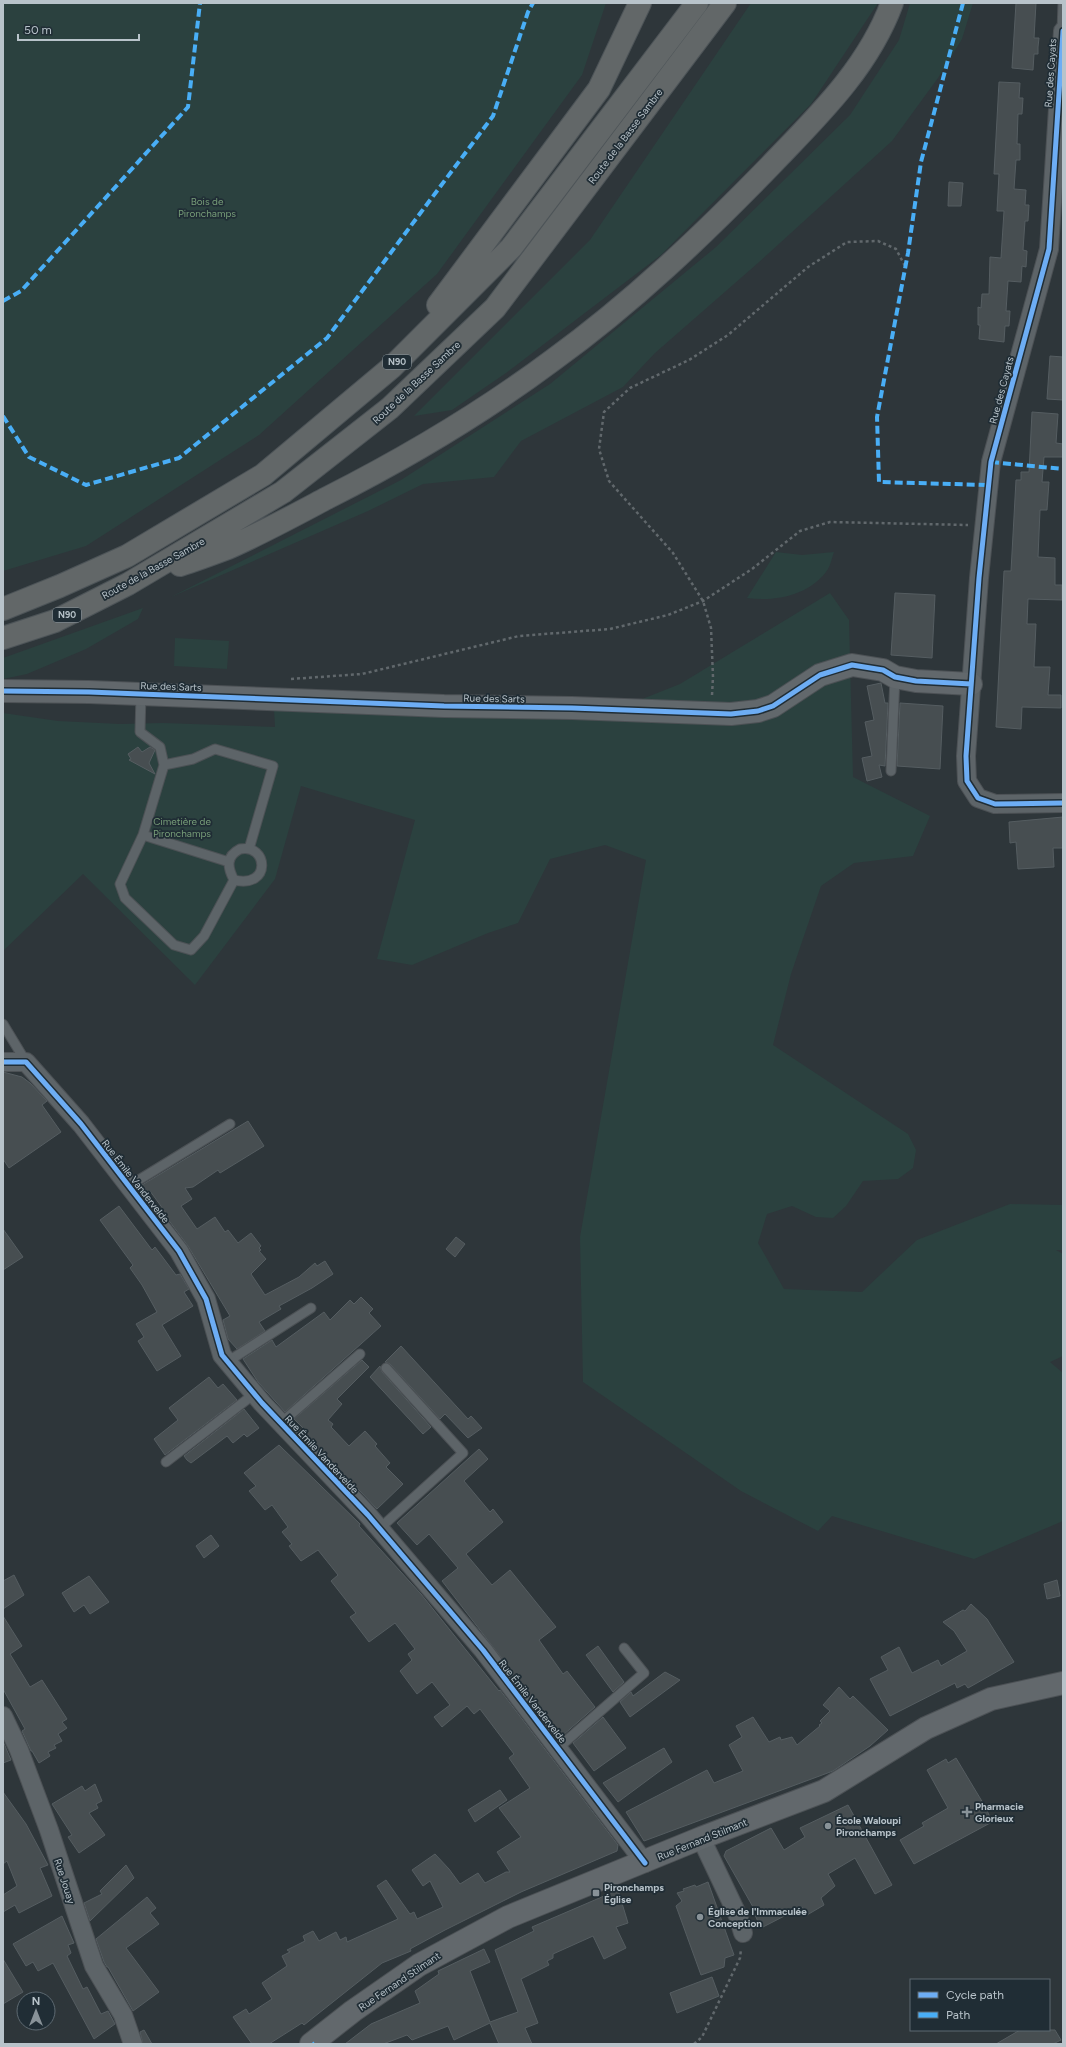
<svg xmlns="http://www.w3.org/2000/svg" width="1066" height="2047" viewBox="0 0 1066 2047" font-family="Figtree,sans-serif">
<rect width="100%" height="100%" fill="#2e363a"/>
<path fill="#2b413f" d="M3 3H606L582 75 437 274 259 435 86 546 3 571Z
M751 3H878L811 104 661 255 506 373 452 410 414 416 590 240Z
M910 3H973L962 39 938 78 892 141 758 263 655 353 623 387 521 441 494 477 423 484 368 511 171 597 401 480 550 384 716 247 850 115 899 40Z
M776 552 802 555 834 552C832 557 831 564 828 569 811 595 776 602 747 598Z
M830 593 849 620 853 777 930 816 913 856 854 863 821 886 791 974 773 1045 908 1134 916 1150 913 1168 898 1179 863 1181 846 1206 833 1218 816 1217 792 1206 767 1214 758 1243 784 1289 862 1292 917 1240 1010 1204 1063 1205V1250H1056L1063 1254V1356L1050 1362 1063 1373V1521L974 1559 832 1516 818 1531 741 1491 583 1382 580 1237 646 860 605 845 550 859 518 923 488 933 412 965 377 959 415 820 301 786 275 879 195 985 83 874 3 951V713L58 721 120 724 163 723 275 727 274 709 597 717 680 684Z
M143 608 138 619 86 649 27 674 3 679V658Z
M175 638 229 641 227 669 174 666Z"/>
<path fill="#474e51" stroke="#555d61" d="M1016 3H1036L1034 38H1039L1038 47V54H1034L1033 70 1012 68Z
M999 82 1020 83 1019 98H1023L1022 114H1018L1017 144H1020V160H1016L1014 189 1026 190 1025 205H1029L1028 221H1025L1023 250 1027 251 1026 267 1022 266 1021 282 1008 281 1006 311H1010L1009 326H1005L1004 342 979 339 980 325H978V307L981 308 982 294H989L990 257 1001 258 1004 211H997L999 174H994Z
M949 182 963 183 961 206H948Z
M1050 356 1063 357V400L1047 399Z
M1032 412 1058 414 1056 443 1063 444V457H1044L1042 482H1049L1047 510H1040L1038 557 1055 558V585H1062V600L1028 599 1027 624H1036L1034 667H1050L1048 695H1061V708L1022 707 1021 729 996 727 1004 571H1011L1016 480H1021V472H1029Z
M895 593 935 595 932 658 891 655Z
M881 683 885 703H888L885 766 879 765 882 777 867 781 862 758 872 756 865 722 874 720 867 686Z
M900 703 943 706 940 769 897 766Z
M138 747 142 752 150 747 155 750 149 763 155 774 129 760 131 759 128 754Z
M1063 817V848H1053L1054 867 1018 869 1016 842 1010 843 1009 822Z
M3 1072 22 1077 30 1083 47 1101 42 1105 61 1132 9 1168 3 1159Z
M248 1121 264 1146 220 1173 218 1170 193 1187 185 1188 192 1199 181 1206 197 1229 215 1217 225 1232 228 1230 238 1243 251 1233 261 1246 259 1248 261 1250 259 1251 266 1259 251 1274 265 1295 299 1277 315 1263 317 1266 325 1261 333 1274 312 1288 279 1306 281 1309 259 1322 265 1331 237 1349 228 1339 223 1320 230 1316 188 1246 164 1214 166 1213 150 1191 148 1193 142 1185Z
M119 1206 152 1250 155 1247 176 1275 180 1274 189 1289 184 1292 193 1306 162 1325 181 1356 157 1371 138 1341 144 1337 136 1324 157 1312 142 1285 130 1268 133 1265 100 1220Z
M3 1229 23 1257 3 1270Z
M456 1237 465 1244 455 1257 446 1249Z
M361 1297 373 1309 369 1313 381 1326 285 1412 258 1382 243 1359 272 1340 276 1347 324 1312 330 1320 350 1300 354 1304Z
M401 1346 468 1419 471 1416 482 1428 468 1438 445 1414 440 1419 390 1364 385 1362Z
M362 1360 369 1367 337 1399 342 1404 328 1420 333 1424 331 1427 349 1446 365 1431 377 1444 375 1446 390 1463 386 1467 403 1484 377 1509 303 1431 304 1429 294 1419Z
M380 1366 382 1372 431 1427 423 1434 370 1377Z
M209 1377 218 1388 223 1384 237 1400 165 1455 154 1439 178 1420 169 1408Z
M244 1409 259 1428 247 1437 244 1434 233 1443 227 1436 191 1463 187 1460 184 1456Z
M279 1445 360 1524 359 1526 421 1594 499 1691 500 1690 618 1845 617 1851 521 1892 445 1930 410 1949 411 1951 382 1963 304 2025 302 2023 269 2044H252L233 2017 246 2009 249 2014 272 1999 262 1983 287 1966 282 1956 290 1952 287 1950 305 1941 303 1936 313 1931 319 1941 336 1932 340 1940 346 1937 347 1942 398 1919 377 1886 386 1880 410 1914 414 1912 417 1919 443 1907 430 1881 423 1886 412 1870 435 1854 449 1869 460 1884 478 1873 485 1883 506 1872H510L497 1852 521 1837 499 1808 530 1788 509 1758 514 1754 480 1709 474 1714 467 1706 442 1727 434 1717 450 1705 432 1682 417 1694 400 1671 412 1660 408 1654 415 1649 395 1623 369 1642 350 1617 356 1613 331 1581 338 1575 318 1550 301 1561 289 1546 292 1544 282 1532 288 1527 272 1505 265 1510 249 1491 256 1486 244 1473Z
M479 1449 488 1459 464 1481 490 1512 493 1509 503 1522 466 1554 492 1585 510 1570 556 1627 539 1640 563 1674 567 1671 595 1707 562 1736 442 1581 458 1568 429 1534 417 1545 397 1523Z
M211 1535 219 1546 204 1558 196 1546Z
M14 1575 24 1595 3 1609V1581Z
M89 1576 109 1602 90 1614 84 1605 74 1612 62 1593Z
M1057 1580 1060 1596 1047 1599 1044 1584Z
M971 1604 987 1619 1014 1662 968 1688 965 1684 957 1688 955 1683 890 1716 870 1679 888 1670 881 1657 899 1647 912 1673 938 1660 941 1666 967 1651 954 1631 943 1622 963 1610 965 1611Z
M3 1616 22 1646 10 1654 30 1687 42 1680 67 1719 62 1722 67 1728 58 1734 62 1741 54 1745 56 1748 48 1752 50 1756 39 1763 32 1751H31L22 1731 25 1729 3 1689Z
M598 1646 624 1682 613 1692 586 1655Z
M665 1672 680 1680 630 1717 620 1702 631 1692 633 1696Z
M839 1687 850 1699 853 1696 888 1730 870 1746 833 1771 644 1841 626 1812 707 1770 714 1783 743 1771 729 1745 742 1737 736 1726 753 1717 769 1742 780 1737 781 1740 792 1737 797 1745 820 1726 819 1725 822 1723 820 1721 830 1711 823 1705Z
M603 1717 626 1748 594 1771 573 1743Z
M3 1741 11 1760 3 1763Z
M664 1748 672 1762 618 1802 603 1783Z
M956 1758 986 1808 992 1822 914 1864 900 1840 924 1826 922 1823 948 1808 927 1770 946 1759 948 1763Z
M95 1784 102 1801 96 1804 98 1808 89 1813 105 1835 79 1853 68 1837 72 1835 52 1804 82 1786 85 1791Z
M500 1790 507 1800 475 1822 468 1810Z
M3 1792 26 1824 48 1865 40 1868 52 1896 19 1913 15 1905 3 1912V1895L17 1886 7 1861 3 1864Z
M848 1805 892 1885 875 1894 855 1858 828 1874 835 1886 821 1898 824 1905 807 1915 802 1907 761 1928 755 1915 757 1914 724 1856 726 1851 771 1828 784 1850 805 1837 800 1828Z
M126 1865 134 1878 90 1921 84 1903 102 1894 100 1891Z
M708 1882 734 1955 725 1958 724 1967 701 1975 676 1906 682 1901 677 1893 684 1891 683 1889 695 1885 696 1887Z
M618 1890 628 1923 616 1927 626 1948 604 1959 593 1936 553 1954V1958L547 1961 549 1965 521 1979 538 2023 525 2028 532 2044H499L490 2023 454 2040 448 2026 412 2040 407 2035 383 2044H345L371 2024 420 2003 415 1991 439 1974 438 1971 484 1949 490 1962 470 1971 490 2022 518 2012 495 1950 534 1931 532 1927Z
M147 1897 156 1908 150 1913 159 1924 126 1948 159 1992 133 2011 108 1967H107L104 1962 96 1939Z
M62 1916 74 1943 68 1945 71 1953 67 1956 83 1989 87 1987 101 2014 108 2011 115 2024 94 2039 53 1963 38 1971 33 1962 26 1966 13 1944Z
M3 1959 23 1992 3 2004Z
M712 1977 719 1996 677 2013 670 1993Z
M144 2030 152 2044H143L140 2032Z
M1020 2030H1055L1061 2040 1053 2044H996Z"/>
<g fill="none" stroke-linecap="round" stroke-linejoin="round">
<g stroke="#4c5155" stroke-width="11">
<path id="lane" d="M1062 31 1063 3
M141 693 140 732 160 747 164 765 143 835 120 884 125 898 174 945 191 950 204 936 234 880
M164 765 193 759 215 749 273 766 249 849
M891 771 895 677
M143 835 229 862
M240 849C268 843 272 889 234 880 227 867 226 856 240 849Z
M3 1024 26 1062
M129 1186 230 1124
M227 1362 311 1308
M281 1423 360 1354
M166 1462 254 1394
M379 1529 463 1453 386 1368
M558 1748 644 1673 624 1648"/>
</g>
<g stroke="#4c5155" stroke-width="20">
<path id="street" d="M1063 31 1049 249 991 462 979 578 966 756 967 781 978 798 995 804 1063 803
M3 1062H26L81 1124 179 1251 206 1299 222 1355 262 1403 368 1515 483 1650 645 1863
M3 1716 19 1750 49 1830 94 1966 123 2015 133 2044
M701 1838 738 1916 743 1933"/>
</g>
<g stroke="#4c5155" stroke-width="24">
<path id="secondary" d="M3 691 89 692 444 706 572 708 731 714 758 711 773 706 820 675 852 665 883 670 895 677 916 681 971 684
M311 2044 353 2011 419 1965 508 1917 701 1838 824 1791 926 1728 991 1699 1063 1683"/>
</g>
<g stroke="#4d5458" stroke-width="24">
<path id="highway" d="M438 305 599 89 640 3
M180 565C196 560 212 554 228 548 262 533 295 515 327 498 406 458 482 413 553 360 632 303 703 235 771 165 818 116 868 68 892 3
M3 609 60 586 127 556 263 475 392 367 511 248 697 3
M3 638 55 621 128 584 283 492 390 408 495 308 725 3"/>
</g>
<path stroke="#61686c" stroke-width="2.5" stroke-dasharray="3 3" stroke-linecap="butt" d="M291 679 362 674 519 636 610 629 668 615 703 601 752 569 800 531 830 522 968 525
M712 695 713 677 711 628 703 601 673 553 609 481 599 449 604 412 630 388 689 360 728 335 808 267 847 242 878 241 896 249 905 266
M694 2044 702 2037 740 1958 741 1949"/>
<use href="#lane" stroke="#5d6468" stroke-width="9"/>
<use href="#street" stroke="#5d6468" stroke-width="18"/>
<use href="#secondary" stroke="#62686c" stroke-width="22"/>
<use href="#highway" stroke="#626768" stroke-width="22"/>
<path stroke="#49aef6" stroke-width="4" stroke-dasharray="8 4" stroke-linecap="butt" d="M963 3 921 162 908 253 877 417 879 482 988 485
M3 301 21 291 188 107 200 3
M3 416 29 457 86 485 179 458 327 338 493 116 528 12 533 3
M991 462 1063 469
M312 2043 313 2044"/>
<g stroke="#202d35" stroke-width="8">
<path id="cycleway" d="M1063 31 1049 249 991 462 979 578 966 756 967 781 978 798 995 804 1063 803
M3 691 89 692 444 706 572 708 731 714 758 711 773 706 820 675 852 665 883 670 895 677 916 681 971 684
M3 1062H26L81 1124 179 1251 206 1299 222 1355 262 1403 368 1515 483 1650 645 1863"/>
</g>
<use href="#cycleway" stroke="#6dadf4" stroke-width="5"/>
</g>
<g fill="#889298" stroke="#202d35" stroke-width="1.5">
<path d="M965 1806h4v4h4v4h-4v4h-4v-4h-4v-4h4z"/>
<circle cx="828" cy="1826" r="4"/>
<rect x="592" y="1889" width="8" height="8" rx="2"/>
<circle cx="700" cy="1917" r="4"/>
</g>
<g text-anchor="middle" stroke-width="3.5" stroke-linejoin="round" paint-order="stroke">
<g fill="#202d35" stroke="#8a969d" stroke-width="1">
<rect x="383" y="355" width="28" height="14" rx="3"/>
<rect x="53" y="608" width="28" height="14" rx="3"/>
</g>
<g font-size="9" font-weight="bold" fill="#b8c3ca">
<text x="397" y="365">N90</text>
<text x="67" y="618">N90</text>
</g>
<g font-size="10" fill="#b8c3ca" stroke="#202d35">
<text transform="translate(1050 73) rotate(-86)" y="4">Rue des Cayats</text>
<text transform="translate(625 136) rotate(-53)" y="4">Route de la Basse Sambre</text>
<text transform="translate(416 382) rotate(-43)" y="4">Route de la Basse Sambre</text>
<text transform="translate(1001 390) rotate(-75)" y="4">Rue des Cayats</text>
<text transform="translate(153 568) rotate(-29)" y="4">Route de la Basse Sambre</text>
<text transform="translate(171 686) rotate(2)" y="4">Rue des Sarts</text>
<text transform="translate(494 698) rotate(1)" y="4">Rue des Sarts</text>
<text transform="translate(136 1181) rotate(52)" y="4">Rue Émile Vandervelde</text>
<text transform="translate(322 1454) rotate(47)" y="4">Rue Émile Vandervelde</text>
<text transform="translate(533 1701) rotate(52)" y="4">Rue Émile Vandervelde</text>
<text transform="translate(702 1839) rotate(-22)" y="4">Rue Fernand Stilmant</text>
<text transform="translate(65 1881) rotate(72)" y="4">Rue Jouay</text>
<text transform="translate(399 1981) rotate(-34)" y="4">Rue Fernand Stilmant</text>
</g>
<g font-size="10" fill="#789e79" stroke="#202d35">
<text x="207" y="205">Bois de<tspan x="207" dy="12">Pironchamps</tspan></text>
<text x="182" y="825">Cimetière de<tspan x="182" dy="12">Pironchamps</tspan></text>
</g>
<g font-size="10" font-weight="bold" fill="#b8c3ca" stroke="#202d35" text-anchor="start">
<text x="975" y="1810">Pharmacie<tspan x="975" dy="12">Glorieux</tspan></text>
<text x="836" y="1824">École Waloupi<tspan x="836" dy="12">Pironchamps</tspan></text>
<text x="604" y="1891">Pironchamps<tspan x="604" dy="12">Église</tspan></text>
<text x="708" y="1915">Église de l'Immaculée<tspan x="708" dy="12">Conception</tspan></text>
</g>
</g>
<rect width="1066" height="2047" fill="none" stroke="#b8c3ca" stroke-width="8"/>
<rect x="910" y="1979" width="140" height="52" fill="#202d35" stroke="#5d6971"/>
<rect x="918" y="1992" width="20" height="6" fill="#6dadf4" stroke="#5d6971"/>
<text x="946" y="1999" font-size="12" fill="#b8c3ca">Cycle path</text>
<rect x="918" y="2012" width="20" height="6" fill="#49aef6" stroke="#5d6971"/>
<text x="946" y="2019" font-size="12" fill="#b8c3ca">Path</text>
<g transform="translate(36 2011)"><circle r="19" fill="#202d35" stroke="#5d6971"/>
<path d="M0-3L7 15L0 10L-7 15Z" fill="#889298"/>
<text y="-6" font-size="11" font-weight="bold" text-anchor="middle" fill="#b8c3ca">N</text>
</g>
<path d="M18 34v6h121v-6" fill="none" stroke="#b8c3ca" stroke-width="2"/>
<text x="24" y="34" font-size="12" fill="#b8c3ca" stroke="#202d35" stroke-width="3" paint-order="stroke">50 m</text>
</svg>
